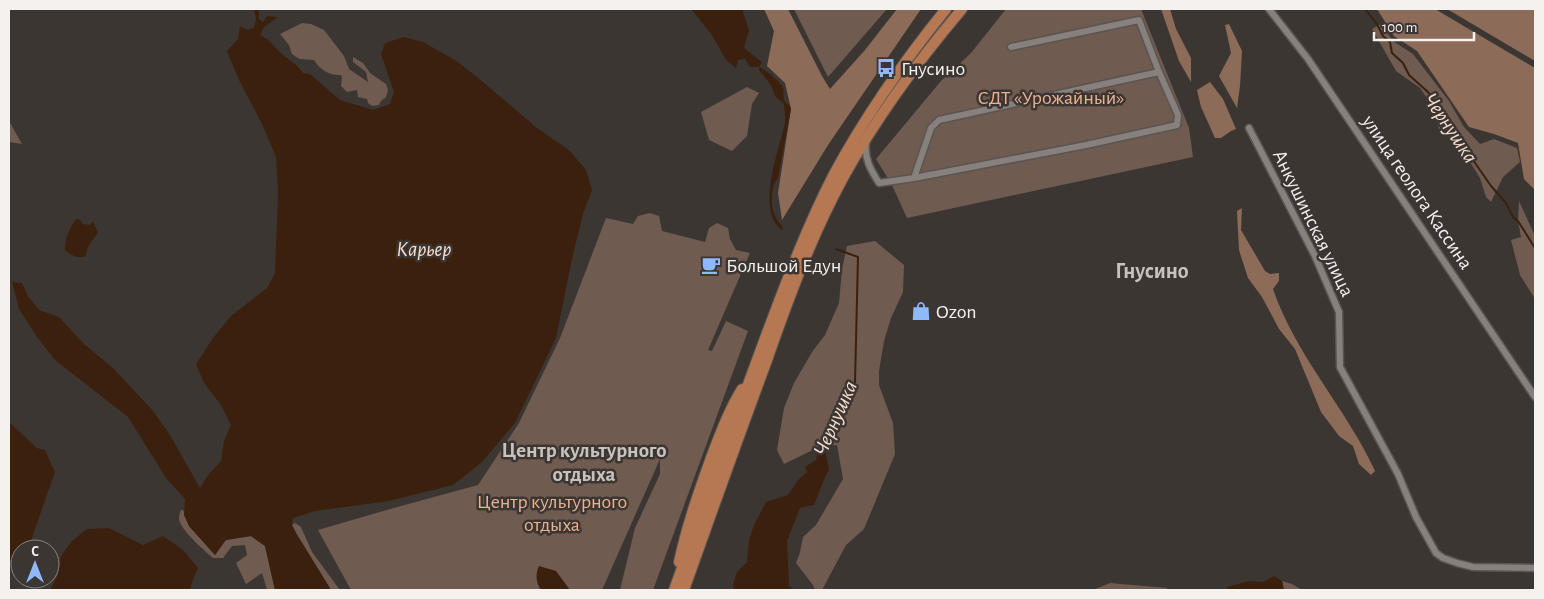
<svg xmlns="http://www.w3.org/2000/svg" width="1544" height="599" viewBox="0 0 1544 599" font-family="'Alegreya Sans',sans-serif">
<rect width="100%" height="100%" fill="#3c3633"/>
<path fill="#6f5b50" d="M794 9H887L828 77Z
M1006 9H1141L1189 128 1193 157 907 218 892 185 876 159 941 81 971 53Z
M302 23 311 24 324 30 344 56 349 69 368 82 366 72 353 62V57L363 63 370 73 386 84 388 90 386 97 381 101 379 105 372 106 368 103 367 99 358 97 357 90 347 92 341 86 342 78 341 75C330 76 320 70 314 60L300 59 296 57 292 54 289 45 280 34Z
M1381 24 1393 41 1413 54 1449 101 1464 127 1480 144 1494 139 1517 148 1520 162 1503 177 1491 202 1486 197 1480 178 1460 146 1439 129 1431 104 1420 88 1396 71 1372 29Z
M747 87 759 93 752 104 747 136 732 151 709 140 701 112Z
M9 121 22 144 9 142Z
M1519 201 1535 236V299L1520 275 1511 240 1521 237 1518 221Z
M650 213 659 216 662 231 705 242 709 228 717 223 728 228 730 239 736 250 750 253 708 350 712 351 726 321 748 331 653 590H620L635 528 660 474V459L602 590H351L318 530 390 509 478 485 519 423 560 338 606 218 633 224 638 216Z
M875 241 904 265 903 292 891 318 884 341 879 371V385L893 423 895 454 864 529 846 545 822 590H815L813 585 796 563 800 552 803 537 816 525 843 479 837 445 819 447 784 464 777 450 784 408 794 383 812 352 825 335 839 303 842 269 847 246Z
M181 510H183L189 526 215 555 225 540 251 536 265 546 275 590H267L262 573 246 584 236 563 247 555 245 545 232 546 223 558H213C205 551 179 529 179 518 179 516 180 512 181 510Z
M295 523 301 527 312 552 340 590H331L296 533 292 525Z
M1282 581 1292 584 1302 590H1284Z
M1110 583 1167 588 1166 590H1093Z"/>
<path fill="#8c6b58" d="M764 9H788L822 76 830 89 865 50 897 9H921L828 145 782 220 778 193 791 109 785 83 767 66 774 31Z
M1161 9H1170L1176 29 1191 58V82L1179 61Z
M1377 9H1435L1535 68V190L1524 179 1518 143 1494 134 1469 127 1417 51 1394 36Z
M1447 9H1535V61Z
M1229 24 1242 51 1240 86 1237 108 1219 76 1231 53 1225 25Z
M1210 82 1223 99 1236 129 1231 131 1221 138H1215L1201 107 1197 90Z
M1242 208 1241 230 1265 271 1270 274 1279 273V281L1273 289C1296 356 1346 408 1375 471L1371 475 1359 464 1353 446 1339 436 1321 412 1295 349 1279 329 1262 297 1248 278 1239 250 1237 211Z"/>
<path fill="#3b200e" d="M254 9 259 11V19L263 22 267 16 278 17 264 27 260 35C268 39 270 42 276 48 284 58 296 62 303 73L310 74 340 100 373 110 390 104 394 92 381 54 385 43 404 37 423 42 455 60 477 77 537 128 569 150 586 170 592 190 583 214 572 259 556 338 515 423 481 463 453 485 389 501 315 511 293 518 292 525 296 533 331 590H275L265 546 251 536 226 540 215 555 189 526 184 515 185 499 166 478 128 417 55 360 37 337 19 309 12 282 22 283 28 296 39 310 59 317 84 344 114 369 153 411 170 435 200 488 208 475 221 461 224 441 231 425 221 405 204 383 196 364 213 338 231 316 267 288 275 273 278 193 276 157 262 124 239 80 227 51 238 39 240 26 247 30 254 28 256 19Z
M691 9H742L749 30 744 48 762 62 759 67C764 68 781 83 783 88 784 91 783 96 784 100 786 104 790 104 791 109L778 178C770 187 770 207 776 218 778 221 781 224 783 228L782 230C755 211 779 150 785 123 786 117 784 110 784 104L775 96 771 85 759 70V67H750L745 59 738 60 736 68 726 60 712 35Z
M76 219H79L83 224 90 225 93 221 98 233C92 240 86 248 86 256 78 259 72 256 65 250 64 240 70 227 76 219Z
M9 422 37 448 45 450 55 472 30 543 26 549H20V555L9 561Z
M825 448 829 470 825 477 814 505 800 508 787 541 789 586 795 590H734L733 585 737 572 747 562 749 540 754 525 766 502 788 495 799 479 807 472 805 467 816 460 818 450Z
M109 528 143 545 163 536 183 550 198 568 192 582 190 590H50L58 575 61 556 72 541 87 529Z
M539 566 556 571 570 590H541C536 583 535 574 539 566Z
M1274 576 1282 581 1284 590H1228L1227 587 1249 581 1263 582Z"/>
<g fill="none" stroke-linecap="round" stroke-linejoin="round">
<path stroke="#3b200e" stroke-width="2" d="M1365 9 1377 24 1383 36 1390 42 1392 53 1403 63 1409 75 1429 93 1447 129 1454 139 1464 147 1491 186 1506 203 1513 217 1518 221 1535 248
M824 450 855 382 858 257 836 249"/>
<g stroke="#5a5552" stroke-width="9">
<path id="minor" d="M1269 9 1308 59 1535 397
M1249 128 1315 256 1339 312 1340 367 1398 474 1416 517 1436 553 1443 558 1457 563 1473 567 1535 568
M866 143C864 159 871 170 879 183L914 178 931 128 939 120 1159 72 1139 20 1011 47
M914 178 1086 145 1177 125 1178 115 1159 72"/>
</g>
<g stroke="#5a5552" stroke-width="12">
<path id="trunk" d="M679 562C687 525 699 491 712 455 721 432 729 410 742 389
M674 590C704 507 733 424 764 341 785 285 806 228 834 174 866 115 904 61 946 9
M684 590C711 514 738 438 766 363 788 300 811 237 843 178 876 118 918 61 962 9"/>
</g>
<use href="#minor" stroke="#87807c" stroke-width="6"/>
<use href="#trunk" stroke="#b67852" stroke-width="10"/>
</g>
<defs>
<g id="bus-bare" transform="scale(1.5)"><path d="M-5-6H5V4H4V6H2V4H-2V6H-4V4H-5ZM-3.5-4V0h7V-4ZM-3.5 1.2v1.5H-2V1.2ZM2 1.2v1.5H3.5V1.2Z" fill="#90b8fd" stroke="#3c3633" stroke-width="2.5" paint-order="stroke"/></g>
<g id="cafe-bare" transform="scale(1.5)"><path d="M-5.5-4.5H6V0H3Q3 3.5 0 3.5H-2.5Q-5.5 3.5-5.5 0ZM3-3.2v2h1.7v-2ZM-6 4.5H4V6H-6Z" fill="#90b8fd" stroke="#3c3633" stroke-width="2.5" paint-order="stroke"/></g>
<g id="shop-bare" transform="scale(1.5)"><path d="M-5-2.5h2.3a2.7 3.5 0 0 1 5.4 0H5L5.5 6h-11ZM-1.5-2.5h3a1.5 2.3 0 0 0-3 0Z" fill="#90b8fd" stroke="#3c3633" stroke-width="2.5" paint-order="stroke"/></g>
</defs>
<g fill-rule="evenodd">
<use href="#bus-bare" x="886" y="68"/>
<use href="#cafe-bare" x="711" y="265"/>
<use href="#shop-bare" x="921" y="311"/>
</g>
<g text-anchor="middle" stroke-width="5" stroke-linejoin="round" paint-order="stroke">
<g font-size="20" fill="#f5f1ee" stroke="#3c3633" text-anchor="start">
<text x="901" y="75">Гнусино</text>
<text x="726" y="272">Большой Едун</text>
<text x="936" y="318">Ozon</text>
</g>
<g font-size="20" fill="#ebb190" stroke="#3c3633">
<text x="1051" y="104">СДТ «Урожайный»</text>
<text x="552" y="508">Центр культурного<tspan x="552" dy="23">отдыха</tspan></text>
</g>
<g font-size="20" fill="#f5f1ee" stroke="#3c3633">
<text transform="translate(1418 192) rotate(56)" y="7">улица геолога Кассина</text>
<text transform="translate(1314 223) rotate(64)" y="7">Анкушинская улица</text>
</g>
<g font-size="21" font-style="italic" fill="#f7ded1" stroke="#3c3633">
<text transform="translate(1451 128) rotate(56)" y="7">Чернушка</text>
<text x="424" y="256">Карьер</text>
<text transform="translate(835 418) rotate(-66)" y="7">Чернушка</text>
</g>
<g font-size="21" font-weight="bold" fill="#c9c1bd" stroke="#3c3633">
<text x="584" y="457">Центр культурного<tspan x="584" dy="24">отдыха</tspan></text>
</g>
<g font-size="22" font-weight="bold" fill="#c9c1bd" stroke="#3c3633">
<text x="1152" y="278">Гнусино</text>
</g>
</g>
<rect width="1544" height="599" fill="none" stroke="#f5f1ee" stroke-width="20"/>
<g transform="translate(35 564)"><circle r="24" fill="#3c3633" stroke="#86817e"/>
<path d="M0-4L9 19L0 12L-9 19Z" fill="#90b8fd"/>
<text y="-8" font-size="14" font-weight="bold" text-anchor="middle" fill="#f5f1ee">С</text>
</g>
<path d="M1374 32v8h100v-8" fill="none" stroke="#f5f1ee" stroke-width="2.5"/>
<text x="1382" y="32" font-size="15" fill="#f5f1ee" stroke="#3c3633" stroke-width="4" paint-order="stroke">100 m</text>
</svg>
